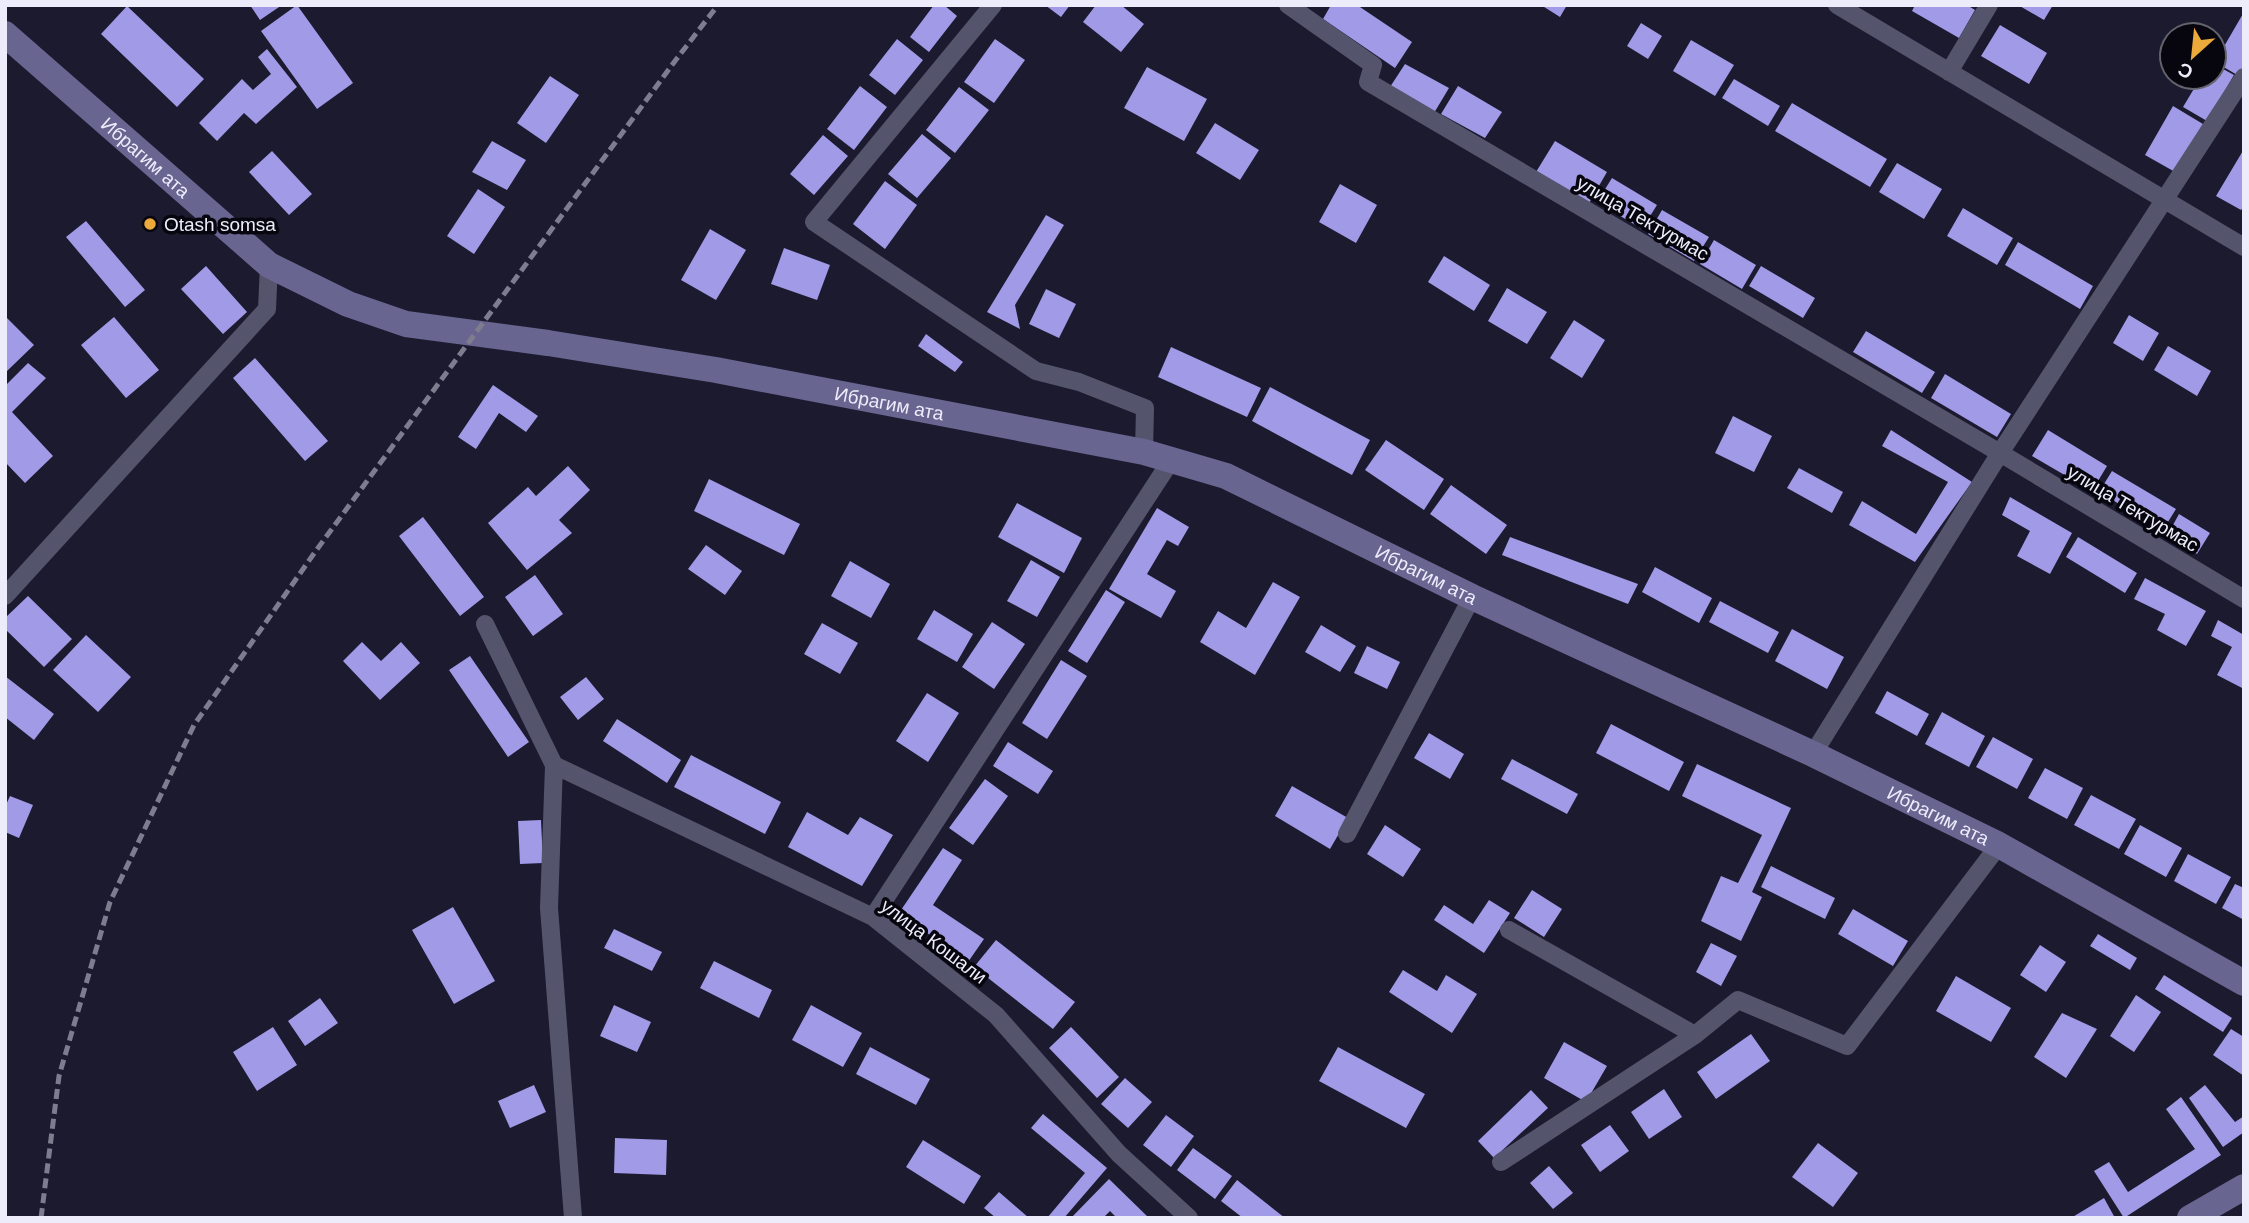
<svg xmlns="http://www.w3.org/2000/svg" width="2249" height="1223" viewBox="0 0 2249 1223" font-family="Helvetica,sans-serif">
<rect width="100%" height="100%" fill="#1b1a2e"/>
<path fill="#a09ae7" d="M250 5H282L260 20Z
M297 5 353 83 317 109 261 31Z
M934 5H944L957 16 929 52 910 37Z
M1045 5H1070L1061 17Z
M1096 5H1121L1144 24 1121 52 1083 22Z
M1331 5H1357L1412 42 1395 68 1323 19Z
M1541 5H1567L1560 17Z
M1915 5H1967L1975 10 1959 38 1912 11Z
M2018 5H2053L2044 20Z
M127 6 204 79 177 107 101 34Z
M2244 12V68L2239 76 2215 62Z
M1641 23 1662 36 1648 59 1627 46Z
M2000 25 2047 53 2029 84 1981 56Z
M897 39 923 60 895 95 869 75Z
M995 39 1025 60 994 103 964 82Z
M1691 40 1734 65 1715 96 1673 71Z
M267 49 297 87 256 124 244 113 217 141 199 123 242 79 253 90 271 74 258 57Z
M1405 64 1449 88 1434 113 1390 87Z
M2214 64 2234 75 2207 121 2183 107 2201 77H2214Z
M1147 67 1207 99 1184 141 1124 108Z
M550 76 579 95 546 143 517 123Z
M1734 79 1780 106 1768 126 1722 98Z
M860 86 887 107 854 150 827 129Z
M1458 86 1502 112 1485 138 1441 114Z
M959 87 989 110 955 153 926 130Z
M1792 103 1887 159 1870 187 1775 131Z
M2173 106 2203 124 2175 172 2145 155Z
M1215 123 1259 150 1240 180 1196 153Z
M922 134 951 158 917 198 888 174Z
M823 135 848 156 814 195 790 174Z
M492 141 526 160 507 190 472 172Z
M1555 141 1607 172 1589 203 1536 172Z
M2244 149V206L2241 210 2216 196Z
M272 151 312 194 289 215 249 172Z
M1897 163 1942 189 1924 219 1879 192Z
M1612 178 1657 205 1642 229 1597 202Z
M885 181 917 205 885 249 853 224Z
M1340 184 1377 205 1356 243 1319 222Z
M478 189 505 207 474 254 447 236Z
M1963 208 2013 238 1997 265 1947 236Z
M1662 210 1709 237 1694 261 1648 234Z
M1046 215 1064 225 1015 305 1020 329 987 312Z
M86 221 145 290 125 307 66 237Z
M710 229 746 250 716 300 681 280Z
M1714 240 1756 265 1742 289 1700 264Z
M2018 242 2093 286 2080 309 2005 265Z
M784 248 830 265 817 300 771 284Z
M1444 256 1490 285 1474 311 1428 282Z
M206 266 247 312 223 334 181 289Z
M1761 266 1815 298 1803 318 1749 286Z
M1507 288 1547 312 1527 344 1488 321Z
M1046 289 1076 304 1059 338 1029 324Z
M2129 315 2159 333 2143 361 2113 343Z
M5 316 34 345 7 371 5 370Z
M114 317 159 370 126 398 81 345Z
M1574 320 1605 340 1582 378 1550 358Z
M1866 331 1935 372 1922 393 1853 352Z
M926 334 963 362 955 372 918 346Z
M2168 346 2211 371 2197 396 2154 370Z
M1171 347 1261 388 1247 417 1158 377Z
M255 358 328 441 305 461 233 378Z
M28 363 46 378 12 412 53 456 25 483 5 462V386Z
M1945 374 2011 414 1997 437 1931 398Z
M493 385 538 416 526 432 499 413 476 449 458 437Z
M1270 387 1370 440 1352 475 1252 421Z
M1733 416 1772 436 1754 472 1715 453Z
M1891 430 1972 482 1915 562 1849 525 1862 501 1916 534 1948 482 1882 446Z
M2048 430 2107 466 2092 491 2032 456Z
M1386 440 1444 479 1424 510 1365 470Z
M568 466 590 490 559 520 572 533 527 570 488 523 528 487 536 496Z
M1799 468 1843 492 1832 513 1787 488Z
M2112 471 2176 509 2163 530 2099 492Z
M709 479 800 524 784 555 694 511Z
M1451 485 1507 525 1486 554 1430 514Z
M2010 497 2072 533 2050 574 2017 556 2030 531 2002 515Z
M1017 503 1082 538 1064 573 998 537Z
M1157 508 1189 527 1178 546 1167 540 1147 574 1176 591 1161 618 1109 589Z
M2179 514 2210 533 2197 554 2167 536Z
M423 517 484 597 460 616 399 536Z
M1510 537 1638 584 1628 604 1502 555Z
M2078 537 2137 573 2125 593 2066 557Z
M706 545 742 571 725 595 688 569Z
M1031 560 1060 577 1037 617 1007 601Z
M850 561 890 584 871 618 831 596Z
M1655 567 1712 598 1699 623 1642 592Z
M535 575 563 614 533 636 505 597Z
M2145 578 2206 611 2186 646 2157 630 2165 614 2134 599Z
M1273 582 1300 597 1255 675 1200 642 1218 611 1246 628Z
M1106 590 1125 602 1087 663 1068 651Z
M28 596 72 639 44 667 5 629V618Z
M1720 601 1779 632 1768 653 1709 622Z
M934 610 973 634 957 662 917 639Z
M2218 620 2244 635V689L2217 675 2232 647 2211 636Z
M992 622 1025 644 994 689 962 667Z
M822 623 858 643 840 674 804 654Z
M1321 625 1356 646 1340 672 1305 652Z
M1792 629 1844 657 1827 689 1775 661Z
M86 635 131 677 98 712 53 670Z
M362 642 381 661 401 642 420 663 380 700 343 661Z
M1367 646 1400 662 1387 689 1354 673Z
M470 656 529 742 508 757 449 670Z
M1061 660 1087 676 1047 739 1022 723Z
M5 676 54 714 34 740 5 717Z
M586 677 604 699 578 720 560 697Z
M1887 691 1929 714 1917 736 1875 713Z
M927 693 959 713 928 762 896 741Z
M1942 712 1985 736 1969 767 1925 744Z
M617 719 681 760 667 783 603 741Z
M1611 724 1684 762 1669 791 1596 753Z
M1429 733 1464 754 1450 779 1414 758Z
M1993 737 2033 759 2017 789 1976 767Z
M1008 742 1053 771 1038 794 993 766Z
M691 755 781 802 765 834 674 787Z
M1512 759 1578 794 1567 814 1501 779Z
M1697 764 1791 808 1752 892 1762 897 1741 941 1701 921 1721 876 1738 883 1762 835 1682 796Z
M2045 768 2083 788 2067 819 2028 798Z
M985 779 1008 796 973 845 949 828Z
M1292 786 1348 818 1330 849 1275 816Z
M2091 795 2136 819 2119 849 2074 825Z
M10 796 33 805 19 838 5 832V807Z
M807 812 848 835 860 817 893 835 862 886 788 847Z
M541 820 543 863 520 864 518 821Z
M1385 825 1421 849 1403 877 1367 854Z
M2140 825 2182 848 2166 877 2124 854Z
M943 848 962 860 933 905 984 939 968 962 899 913Z
M2188 854 2231 877 2216 904 2174 881Z
M1771 866 1835 898 1825 919 1761 887Z
M2235 884 2244 888V920L2222 908Z
M1532 890 1562 909 1544 937 1514 918Z
M1489 900 1510 913 1484 953 1434 920 1444 905 1473 924Z
M453 907 495 981 454 1004 412 930Z
M1853 909 1908 941 1893 966 1838 934Z
M614 929 662 952 652 971 604 948Z
M2098 934 2137 958 2130 970 2090 946Z
M996 940 1075 1002 1053 1029 974 967Z
M1711 943 1737 956 1721 986 1696 972Z
M2040 945 2066 962 2046 992 2020 975Z
M714 961 772 990 759 1018 700 988Z
M1403 970 1437 991 1446 975 1477 994 1452 1033 1389 992Z
M2164 975 2232 1018 2223 1032 2155 989Z
M1956 976 2011 1008 1991 1042 1936 1011Z
M2136 995 2161 1012 2134 1052 2110 1036Z
M320 998 338 1023 305 1046 288 1021Z
M614 1005 651 1022 637 1052 600 1036Z
M811 1005 862 1033 843 1067 792 1040Z
M2062 1013 2097 1029 2066 1078 2034 1057Z
M273 1027 297 1065 257 1091 233 1052Z
M1071 1027 1119 1077 1097 1098 1049 1048Z
M2231 1029 2244 1037V1076L2213 1055Z
M1751 1034 1770 1061 1716 1099 1697 1072Z
M1564 1042 1607 1066 1586 1102 1544 1078Z
M870 1047 930 1079 916 1105 856 1074Z
M1338 1047 1425 1094 1406 1128 1319 1081Z
M1125 1078 1152 1102 1128 1128 1101 1104Z
M534 1085 546 1112 510 1128 498 1101Z
M2205 1085 2235 1122 2244 1116V1132L2223 1147 2189 1098Z
M1664 1089 1682 1117 1649 1139 1631 1112Z
M1531 1090 1548 1108 1494 1158 1478 1141Z
M2181 1097 2221 1155 2124 1218 2094 1171 2109 1162 2128 1192 2195 1149 2166 1109Z
M1043 1114 1107 1168 1064 1218H1047L1085 1173 1031 1128Z
M1166 1115 1194 1136 1171 1167 1143 1145Z
M1610 1125 1629 1151 1600 1172 1581 1145Z
M615 1138 667 1140 666 1175 614 1173Z
M923 1140 981 1176 964 1204 906 1167Z
M1818 1143 1858 1173 1833 1207 1792 1177Z
M1193 1148 1232 1176 1215 1199 1177 1170Z
M1549 1166 1573 1193 1553 1209 1530 1183Z
M1109 1179 1149 1218H1117L1110 1211 1103 1218H1071Z
M1237 1180 1285 1218H1243L1221 1201Z
M999 1192 1029 1218H996L984 1208Z
M2104 1198 2115 1218H2071Z"/>
<g fill="none" stroke-linecap="round" stroke-linejoin="round">
<path stroke="#55546d" stroke-width="18" d="M993 5 814 222 1036 371 1079 382 1145 408 1144 452
M1288 5 1373 65 1368 82 2000 453 2244 599
M1837 5 2244 247
M1949 72 1989 5
M5 596 267 309 269 265
M485 624 554 765 549 908 573 1218
M1813 754 2000 453 2244 77
M554 765 873 917 996 1015 1119 1154 1189 1218
M1347 834 1472 597
M873 917 1172 459
M1509 930 1695 1035 1738 1000 1847 1046 1999 845
M1501 1162 1695 1035"/>
<g stroke="#686590" stroke-width="26">
<path id="s1" d="M5 34 269 265 348 304 406 324 548 343 716 370 1144 452 1226 476 1472 597 1813 754 1999 845 2244 983"/>
<path d="M2190 1218 2244 1187"/>
</g>
<path stroke="#7e7d8f" stroke-width="5" stroke-dasharray="10 5" stroke-linecap="butt" d="M41 1218 59 1076 110 902 194 725 315 552 675 61 718 5"/>
</g>
<circle fill="#ebaa39" stroke="#07060e" stroke-width="2.5" cx="150" cy="224" r="7"/>
<g text-anchor="middle" stroke-width="7" stroke-linejoin="round" paint-order="stroke">
<g font-size="19" fill="#ececfb" stroke="#07060e">
<text dy="7" stroke="none"><textPath href="#s1" startOffset="187">Ибрагим ата</textPath></text>
<text transform="translate(1643 218) rotate(30)" y="7">улица Тектурмас</text>
<text dy="7" stroke="none"><textPath href="#s1" startOffset="990">Ибрагим ата</textPath></text>
<text transform="translate(2133 508) rotate(31)" y="7">улица Тектурмас</text>
<text dy="7" stroke="none"><textPath href="#s1" startOffset="1558">Ибрагим ата</textPath></text>
<text dy="7" stroke="none"><textPath href="#s1" startOffset="2124">Ибрагим ата</textPath></text>
<text transform="translate(934 941) rotate(37)" y="7">улица Кошали</text>
</g>
<g font-size="19" fill="#ececfb" stroke="#07060e" text-anchor="start">
<text x="164" y="231">Otash somsa</text>
</g>
</g>
<rect width="2249" height="1223" fill="none" stroke="#ececfb" stroke-width="14"/>
<g transform="translate(2193 56) rotate(207)"><circle r="33" fill="#07060e" stroke="#63626d" stroke-width="2"/>
<path d="M0-5L12 26L0 18L-12 26Z" fill="#ebaa39"/>
<text y="-10" font-size="19" font-weight="bold" text-anchor="middle" fill="#ececfb">С</text>
</g>
</svg>
